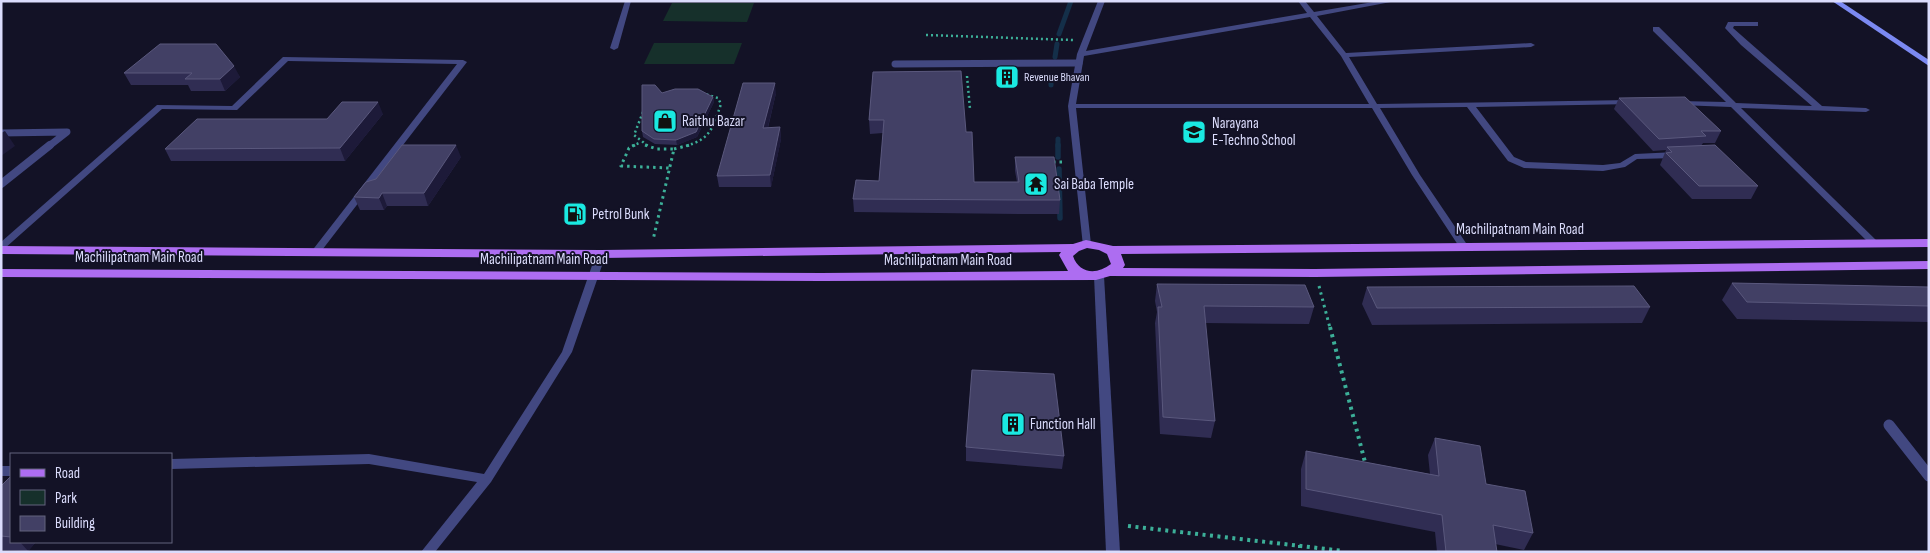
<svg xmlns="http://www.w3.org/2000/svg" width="1930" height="553" viewBox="0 0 1930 553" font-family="'Sofia Sans Condensed',sans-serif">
<rect width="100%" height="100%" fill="#131226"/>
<path fill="#16302b" d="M672 3H754L747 22 663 21Z
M654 43H742L734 64H644Z"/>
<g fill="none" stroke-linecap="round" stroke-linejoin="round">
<path stroke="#142f49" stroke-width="5" d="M1059 34 1071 1
M1055 57 1057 44
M1051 83V85
M1058 139V146"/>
<path stroke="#142f49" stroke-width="5.5" d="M1058 145V157
M1059 169 1060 218"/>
<path stroke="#3caf98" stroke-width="2.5" stroke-dasharray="2 3" stroke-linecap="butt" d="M926 35 1073 40
M967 76 970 109
M643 112 634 135 648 146
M702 120H715
M632 146 639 143
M686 146C711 139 713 127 721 104L718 98 699 92"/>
<path stroke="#3caf98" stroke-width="3" stroke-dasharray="2.5 4" stroke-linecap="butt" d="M635 145 629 148 621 166 669 168
M645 145 657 149H674L653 240
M674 149 690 145
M1053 162H1064
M1319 286 1330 328"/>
<path stroke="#3caf98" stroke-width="4" stroke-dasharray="3 4.5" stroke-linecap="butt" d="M1330 327 1366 466
M1128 526 1344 551
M1300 545V552"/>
<path stroke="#424881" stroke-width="7" d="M895 64 1079 63
M1 133 67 132 49 146"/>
<path stroke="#424881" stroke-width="8" d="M1 184 50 145"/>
<path stroke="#424881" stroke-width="11" d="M1889 425 1929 476"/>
<path fill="#424881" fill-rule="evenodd" d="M625 1H631L618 48 614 50 610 48Z
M1098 1H1105L1086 51 1307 13 1298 1H1305L1314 12 1379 1H1396L1317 16 1346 53 1531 43 1535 45 1531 47 1349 57 1377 104 1630 100H1633V104L1476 107 1514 157 1526 162 1603 165 1620 163 1635 154 1676 152 1680 155 1676 158 1637 159 1625 167 1603 171 1524 168 1508 161 1467 107 1380 108 1420 175 1468 246 1463 249 1460 248 1412 175 1372 108H1076L1091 244 1086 247 1083 246 1068 106 1077 54ZM1310 17 1341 56 1369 104H1076L1084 56Z
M1728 22H1758V26H1734L1733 28 1822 106 1866 108 1870 110 1866 112 1741 108 1877 241 1879 243 1877 245H1871L1731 107 1679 105 1675 103 1679 101 1726 102 1653 31V27H1659L1736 103 1812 106 1741 45 1725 28Z
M283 57 463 60 467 62 319 254 316 255 311 252 457 64 288 61 237 110 162 109 4 249 1 250V242L157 105 232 106Z
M601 251 606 254 572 352 491 482 435 552H421L477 482 369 464 171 469V459L369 454 484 474 562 352 596 254Z
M1 466H11V476H1Z"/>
<path fill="#424881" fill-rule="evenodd" d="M1099 273 1104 276 1120 552H1106L1094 276Z"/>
<path fill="#7b89f2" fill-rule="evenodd" d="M1832 1H1840L1929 60V66Z"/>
<path fill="#ad6df1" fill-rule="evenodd" d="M1929 239V247L1121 254 1125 265 1123 268 1315 269 1929 261V269L1315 277 1110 276 1096 280 821 281 1 277V269L821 273 1068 271 1059 255 1061 252 601 258 1 254V246L601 250 1073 244 1086 240 1113 246ZM1087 248 1099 250 1107 254 1111 264C1097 275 1079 274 1073 256L1079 251Z"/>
</g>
<path fill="#302d53" d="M216 44 240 77 225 91H191L188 85H131L124 73Z
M873 72 966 132 974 182H1017L1015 171V157L1060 200 1059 214H1019L854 212 853 199 879 181 883 133 870 134 869 120Z
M662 93 713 97 714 102 697 137 677 145 655 144 643 137 642 131Z
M776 93 768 128 780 127 781 139 771 187H719L717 176Z
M1619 98 1721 131 1715 143H1703L1701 146 1758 186 1751 199H1692L1660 165 1666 150 1653 151 1614 109Z
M383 114 345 161H171L165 149 327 119Z
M461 157 428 206H387L384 210H360L354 197Z
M1732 283 1929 287V322L1737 319 1722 300Z
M1157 284 1314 307 1309 324 1205 323 1215 421 1211 438 1160 434 1155 323 1157 312 1155 301Z
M1367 287 1650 307 1642 323 1372 325 1362 304Z
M1435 438 1486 484 1533 533 1524 550 1495 544 1497 552H1437L1435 532 1301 506V469L1306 451 1430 474 1428 455Z
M966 447 1064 456 1062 469 966 461Z
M11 476V542H36L28 551 1 550V486Z"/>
<path fill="#1d1a39" d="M234 66 240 77 225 91 220 79Z
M775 83 776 93 765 139 763 128Z
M713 97 714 102 697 137 677 145 676 140Z
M378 102 383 114 345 161 340 148Z
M780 127 781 139 771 187 770 175Z
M5 131 15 146 1 156V133Z
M456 145 461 157 428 206 424 193Z
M382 193 387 206 384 210 379 198Z
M20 542H36L28 551Z"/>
<path fill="#424065" stroke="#5a587d" d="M160 44H216L234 66 220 79H185L192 73H124Z
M961 71 966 132H972L974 182H1019L1015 157H1054L1060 200H1020L853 199 856 180 879 181 884 120H869L873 72Z
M743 83H775L763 128 780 127 770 175 717 176Z
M642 85H655L662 93 675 89H698L713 97 696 132 676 140 654 139 642 131Z
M1685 97 1721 131H1701L1706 136 1659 139 1619 98Z
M342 102H378L340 148 165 149 197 119H327Z
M402 145H456L424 193H382L379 198 354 197 366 182 376 179Z
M1715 145 1758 186H1699L1666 153 1672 152 1667 147Z
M1732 283 1929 287V306L1747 302Z
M1157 284 1305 285 1314 307 1204 306 1215 421 1163 417 1158 307H1162Z
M1634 286 1650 307 1377 308 1367 287Z
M972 370 1054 374 1064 456 966 447Z
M1435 438 1480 446 1486 484 1525 491 1533 533 1493 525 1497 552H1446L1442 515 1306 489V451L1439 476Z
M11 476V537L1 536V486Z"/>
<defs>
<g id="building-square" transform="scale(1.25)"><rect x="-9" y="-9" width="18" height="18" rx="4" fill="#1ae9e1" stroke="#131226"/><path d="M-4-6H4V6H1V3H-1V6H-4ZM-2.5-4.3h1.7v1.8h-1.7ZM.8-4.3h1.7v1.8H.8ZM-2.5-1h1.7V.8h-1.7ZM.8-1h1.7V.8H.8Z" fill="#111"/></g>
<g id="shop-square" transform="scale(1.25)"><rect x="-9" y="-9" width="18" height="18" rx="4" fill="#1ae9e1" stroke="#131226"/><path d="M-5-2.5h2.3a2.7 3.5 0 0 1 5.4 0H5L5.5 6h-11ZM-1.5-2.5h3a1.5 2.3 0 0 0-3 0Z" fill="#111"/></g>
<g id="school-square" transform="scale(1.25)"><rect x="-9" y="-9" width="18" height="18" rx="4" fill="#1ae9e1" stroke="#131226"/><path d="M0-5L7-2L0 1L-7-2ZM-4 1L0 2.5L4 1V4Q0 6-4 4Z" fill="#111"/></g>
<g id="temple-square" transform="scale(1.25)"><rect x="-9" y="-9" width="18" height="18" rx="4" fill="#1ae9e1" stroke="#131226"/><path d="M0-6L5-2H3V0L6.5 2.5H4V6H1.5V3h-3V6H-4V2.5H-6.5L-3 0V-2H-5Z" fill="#111"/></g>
<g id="fuel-square" transform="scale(1.25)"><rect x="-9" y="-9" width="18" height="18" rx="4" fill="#1ae9e1" stroke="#131226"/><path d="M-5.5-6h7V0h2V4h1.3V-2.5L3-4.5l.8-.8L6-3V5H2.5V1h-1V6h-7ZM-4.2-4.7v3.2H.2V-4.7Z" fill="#111"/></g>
</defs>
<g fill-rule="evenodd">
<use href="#building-square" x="1007" y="77"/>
<use href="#shop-square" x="665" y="121"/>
<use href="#school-square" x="1194" y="132"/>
<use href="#temple-square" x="1036" y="184"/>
<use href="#fuel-square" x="575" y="214"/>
<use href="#building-square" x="1013" y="424"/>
</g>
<g text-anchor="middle" stroke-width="4" stroke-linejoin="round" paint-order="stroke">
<g font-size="12" fill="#dbdcfc" stroke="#131226" text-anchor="start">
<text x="1024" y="81">Revenue Bhavan</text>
</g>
<g font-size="15" fill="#dbdcfc" stroke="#131226" text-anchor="start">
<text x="682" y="126">Raithu Bazar</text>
<text x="1212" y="128">Narayana<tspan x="1212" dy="17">E-Techno School</tspan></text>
<text x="1054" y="189">Sai Baba Temple</text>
<text x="592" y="219">Petrol Bunk</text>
<text x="1030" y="429">Function Hall</text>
</g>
<g font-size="15" fill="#dbdcfc" stroke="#131226">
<text x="1520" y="234">Machilipatnam Main Road</text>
<text x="139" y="262">Machilipatnam Main Road</text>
<text x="544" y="264">Machilipatnam Main Road</text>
<text x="948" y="265">Machilipatnam Main Road</text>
</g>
</g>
<rect width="1930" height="553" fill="none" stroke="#dbdcfc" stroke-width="5"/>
<rect x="10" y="453" width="162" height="90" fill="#131226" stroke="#63637c"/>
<rect x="20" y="469" width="25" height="8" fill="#ad6df1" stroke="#63637c"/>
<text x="55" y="478" font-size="15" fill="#dbdcfc">Road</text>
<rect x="20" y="490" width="25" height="15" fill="#16302b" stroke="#63637c"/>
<text x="55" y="503" font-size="15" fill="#dbdcfc">Park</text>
<rect x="20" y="516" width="25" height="15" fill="#424065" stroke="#63637c"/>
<text x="55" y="528" font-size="15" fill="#dbdcfc">Building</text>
</svg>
